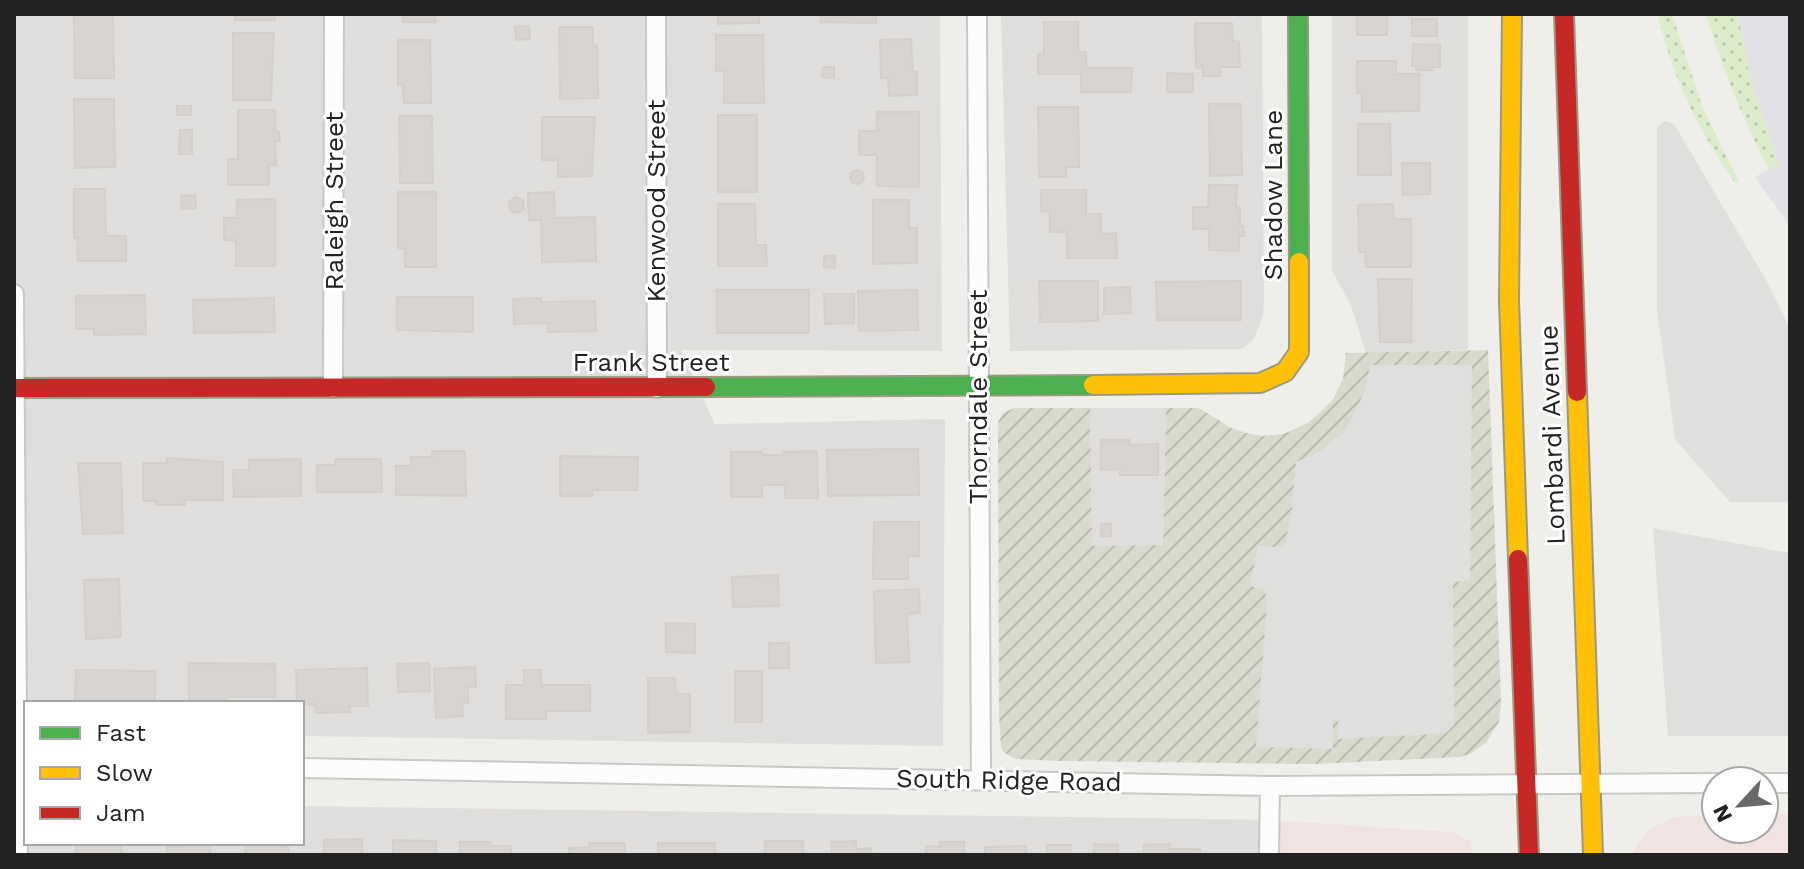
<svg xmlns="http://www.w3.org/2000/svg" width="1804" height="869" viewBox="0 0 1804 869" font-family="'Work Sans',sans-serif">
<defs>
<pattern id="construction-furrows" width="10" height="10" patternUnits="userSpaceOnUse" patternTransform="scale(2)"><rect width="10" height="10" fill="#d9d9cd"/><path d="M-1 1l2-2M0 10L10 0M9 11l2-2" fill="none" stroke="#babab0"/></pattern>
<pattern id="garden-dots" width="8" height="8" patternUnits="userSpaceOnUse" patternTransform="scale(2)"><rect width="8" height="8" fill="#ddeccb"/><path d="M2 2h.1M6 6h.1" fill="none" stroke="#bdcaae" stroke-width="1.8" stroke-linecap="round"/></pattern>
</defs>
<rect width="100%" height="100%" fill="#f0eeeb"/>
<path fill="#dfdedc" d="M14 14H940L942 351 681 350 715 424 945 419 943 746 302 736V703H26V843H302V806L1269 820V855H14Z
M1001 14H1262L1264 300 1263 316 1257 331 1253 340 1242 349 1010 351Z
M1332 14H1468V350L1366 353 1351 306 1332 270Z
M1090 408H1166L1163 545 1092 546Z"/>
<path fill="#f1e3e1" d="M1790 814V855H1633L1638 843 1650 829 1674 817 1716 815V829H1764V815Z
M1269 820 1452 832 1471 842 1472 855H1269Z"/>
<path fill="url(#construction-furrows)" d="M1488 350 1501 702 1499 722 1486 743 1470 754 1459 757 1316 764 1058 761 1015 759 1003 752 1001 747 999 718 998 436V422L1003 413 1014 408H1090L1092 546 1163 545 1166 408H1199L1231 428 1247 433 1262 436 1284 434 1309 422 1332 401 1343 379 1346 353Z"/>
<path fill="url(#garden-dots)" d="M1658 14H1672L1702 106 1739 182 1736 184C1700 134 1671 75 1658 14Z
M1706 14H1738L1751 82 1779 165 1769 170C1743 119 1722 69 1706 14Z"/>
<path fill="#e0dfde" d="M1665 121 1674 124 1766 280 1790 329V502H1730L1675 439 1657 310V128Z
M1370 365H1472L1470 580 1453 582 1454 725 1447 732 1437 734 1338 739V721L1333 720V749L1256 747 1267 604 1265 590 1250 586 1258 546 1284 547 1291 516 1296 462 1321 451 1345 431 1365 391Z
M1653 528 1790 553V736H1668Z"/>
<path fill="#e2e1e5" d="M1738 14H1790L1789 225 1755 177 1779 164 1751 82Z"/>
<path fill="#d7d4d2" stroke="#d3d0cc" stroke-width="2" d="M235 14H275V20H235Z
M403 14H435V22H403Z
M718 14H759V23L718 24Z
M821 14H876V23L821 22Z
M1357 14H1387V35H1357Z
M74 15H113L114 78H75Z
M1412 19H1437V36H1412Z
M1044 22H1078V52H1086V68H1132L1131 92H1081V74H1038V54H1044Z
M1195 23H1232L1233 41 1239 42 1240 67H1220V76H1203V67L1196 68Z
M529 26 530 39 516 40 515 27Z
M559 27H593V45L597 46 598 98 560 99Z
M233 33H274L271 100H233Z
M716 35H763L764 103H724V71H716Z
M911 39 913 72H917V95L889 96 888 78H881L880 40Z
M398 40H430L431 103H404L403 85H398Z
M1413 44 1440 45V67H1432V70H1416V66H1412Z
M1357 61H1396V74H1419V111L1362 112V93H1357Z
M823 67H834V78L822 77Z
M1167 73 1193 74V92H1167Z
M74 99H114L115 167 75 168Z
M1209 104H1241L1242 175 1210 176Z
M177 106H191V115H177Z
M1038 107H1078L1079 167H1066V177H1039Z
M238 110H275V131L279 132 280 141H275L276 165H269V185H228V159H238Z
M877 112H919V187L877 186V155H859V131H877Z
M718 115H757V192H718Z
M399 116H432L433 183H400Z
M542 117H595L592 176 558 177V160H542Z
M1358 124H1390L1391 175H1358Z
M180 130H192V154H179Z
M1402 163H1430V194L1403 195Z
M850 177a7 7 0 1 1 14 0a7 7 0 1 1-14 0Z
M1209 185H1237L1236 208H1240V226H1243L1244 236H1239V251L1209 250V229H1193V207H1208Z
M74 189H105L106 236H126V261H78L77 238H74Z
M1041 190H1086V214H1101V234L1116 233 1117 258H1067V232H1050V212L1041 211Z
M398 192H436V267H405V249L398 248Z
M554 192 555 218 595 217 596 261 542 262 541 220H529L528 193Z
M195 195 196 208 182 209 181 196Z
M515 197 523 200 524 209 517 213 510 210 509 202Z
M275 199V266H236V240H224V218H237V200Z
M873 200H909V228H917V263L873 264Z
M718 204H755L756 245H766L767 266H718Z
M1393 204 1394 219H1411V267H1366L1365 252H1359L1358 205Z
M824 256H835V268L824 267Z
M1378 279H1412L1411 342H1380Z
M1039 281H1098V321L1040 322Z
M1241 281V320H1157L1156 282Z
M1130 287 1131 313 1104 314V288Z
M717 290H809V333H717Z
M917 290 918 330 859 331 858 291Z
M824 294H854V323L825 324Z
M145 295 146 334 94 335V329H76V296Z
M397 297H473V332L397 330Z
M274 298 275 332 194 333 193 300Z
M541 298V302L595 301 596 331 548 332V323L514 324 513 299Z
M1101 440H1130V445L1158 444V475H1120V469L1101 470Z
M918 449 919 495 828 496 827 450Z
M432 451H465L466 496 396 495V466H411V457H432Z
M817 451 818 498H785V485H762V497H731V452H762V455H784V452Z
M560 456 638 457 637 490H592V496H560Z
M167 458 223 462V500H184L185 505H156V501H143V463H167Z
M301 459V496L234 497 233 470H249V460Z
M335 459H381L382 492H317V465H335Z
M78 463H121L123 533 83 534Z
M874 522H919V556H908V579H873Z
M1101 524H1111V536H1101Z
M778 575 779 606 733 607 732 577Z
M119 579 121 637 86 639 84 580Z
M919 589 920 613 907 614 909 662 876 663 874 591Z
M666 623 695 624V653L666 652Z
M769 643H789V668H769Z
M189 663 275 664V697H227V703H189Z
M429 663 430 691 398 692 397 664Z
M475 667 476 687H468V703H462L463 716 436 718 434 669Z
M367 668 368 706H349L350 712 316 713 315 705 297 703 296 670Z
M76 670 155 671V703L75 702Z
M524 670H541V685H590V711H546V719H506V685H524Z
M735 671H762V722H735Z
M648 678H675L676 694H690V732L648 733Z
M362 839V855H324V840Z
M393 840 436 841V855H393Z
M765 841H803V855H765Z
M856 841V849L871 848 872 855H832L831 842Z
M460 842H490L491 846H511V855H460Z
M940 842H964V855H926V846L940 847Z
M76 843H121L122 855H76Z
M182 843H210V855H167V847H182Z
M245 843H277V847H288L289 855H246Z
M589 843H625V855H569V848H589Z
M658 843H715V855H658Z
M1094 844 1118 845V855H1094Z
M1170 844V849H1200V855H1144V845Z
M1047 845H1071L1070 855H1047Z
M1026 846V855H985V847Z"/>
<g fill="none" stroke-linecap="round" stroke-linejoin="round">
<g stroke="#c9c8c7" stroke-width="22">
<path id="street" d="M656 14 657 388
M977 14 981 779
M14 294 18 855
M333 388 334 14
M302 768 1270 786 1716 783
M1764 783H1790
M1269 855 1270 786"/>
</g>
<g stroke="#999a82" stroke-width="22">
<path id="fast" d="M1298 14 1299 262
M706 387 1093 385"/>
</g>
<g stroke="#999a82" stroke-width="22">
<path id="slow" d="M1512 14 1509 300 1518 559
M1093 385 1260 383 1285 372 1299 352V262
M1577 392 1593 855"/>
</g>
<g stroke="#999a82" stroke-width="22">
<path id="jam" d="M1564 14 1577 392
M14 388 706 387
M1518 559 1529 855"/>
</g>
<use href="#street" stroke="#fdfcfc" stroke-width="18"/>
<use href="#fast" stroke="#4caf50" stroke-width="18"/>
<use href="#slow" stroke="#ffc107" stroke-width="18"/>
<use href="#jam" stroke="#c62828" stroke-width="18"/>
</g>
<g text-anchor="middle" stroke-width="6" stroke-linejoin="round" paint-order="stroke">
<g font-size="26" fill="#222" stroke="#fff">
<text transform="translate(1273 195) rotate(-90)" y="9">Shadow Lane</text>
<text transform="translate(334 201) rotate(-90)" y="9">Raleigh Street</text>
<text transform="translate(656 201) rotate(-90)" y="9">Kenwood Street</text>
<text x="651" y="371">Frank Street</text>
<text transform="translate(978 397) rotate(-90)" y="9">Thorndale Street</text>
<text transform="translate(1552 435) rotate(-92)" y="9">Lombardi Avenue</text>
<text transform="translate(1009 780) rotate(1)" y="9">South Ridge Road</text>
</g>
</g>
<rect width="1804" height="869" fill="none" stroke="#222222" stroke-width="32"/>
<rect x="24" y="701" width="280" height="144" fill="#ffffff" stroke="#a7a7a7" stroke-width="2"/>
<rect x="40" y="727" width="40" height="12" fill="#4caf50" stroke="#a7a7a7" stroke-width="2"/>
<text x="96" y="741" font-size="24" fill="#222222">Fast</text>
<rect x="40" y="767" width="40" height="12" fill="#ffc107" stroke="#a7a7a7" stroke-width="2"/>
<text x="96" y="781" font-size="24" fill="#222222">Slow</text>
<rect x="40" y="807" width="40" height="12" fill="#c62828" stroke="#a7a7a7" stroke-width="2"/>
<text x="96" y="821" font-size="24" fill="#222222">Jam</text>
<g transform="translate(1740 805) rotate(244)"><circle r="38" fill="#ffffff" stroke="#a7a7a7" stroke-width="2"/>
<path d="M0-6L14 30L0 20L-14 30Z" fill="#6a6968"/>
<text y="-12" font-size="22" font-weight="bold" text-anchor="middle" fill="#222222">N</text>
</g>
</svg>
